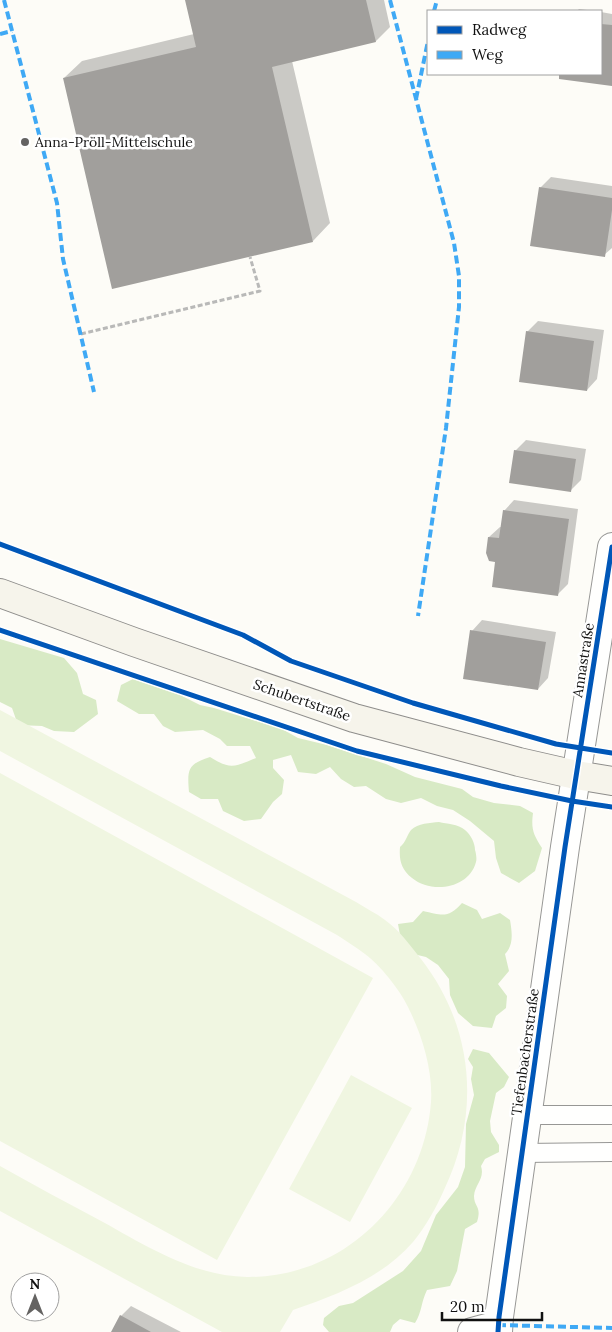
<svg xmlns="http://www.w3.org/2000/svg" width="612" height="1332" viewBox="0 0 612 1332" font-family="Lora,serif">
<rect width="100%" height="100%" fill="#fdfcf7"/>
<path fill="#d8eac5" d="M0 639 64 658 77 673 83 694 96 700 98 714 74 732 54 731 42 726 18 725 12 708 0 702Z
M133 679 180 695 200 705 214 708 282 729 298 738 327 745 386 764 415 777 462 789 473 797 494 803 520 806 533 813C531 829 533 834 542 848L535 871 519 883 501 873 496 858 494 841 470 821 453 810 437 806 421 798 401 803 386 799 366 786 354 787 341 779 330 767 316 774 298 772 291 755 273 760V768L284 780 282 794 273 802 261 819 244 821 223 811 218 799H201L189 792C187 769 188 764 210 757 231 770 234 767 256 758L250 746H227L220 739 203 730 175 732 163 726 154 714H139L117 701 121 685Z
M439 822C447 824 458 824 465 830 471 835 475 843 475 850 476 853 477 859 476 862 469 889 431 894 412 878 401 869 399 860 400 847 406 842 407 835 411 830 418 823 430 823 439 822Z
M462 903 477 910 482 919 500 913 510 920C512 932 514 945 505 954L509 971 498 984 507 996 506 1008 496 1016 492 1028 473 1026 458 1013 450 995 449 979 438 965 426 957 409 953 401 941 398 924 413 922 423 911C442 915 448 919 462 903Z
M473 1049 489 1053 509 1077 504 1087 496 1093 490 1121 491 1132 499 1145V1152L485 1159 481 1166C485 1179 475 1184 474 1196 474 1207 482 1206 477 1222L465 1229 457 1271 450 1286 427 1290C421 1302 422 1312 415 1323L400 1319 393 1325 390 1332H329L323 1325 324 1318 339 1306 353 1303 403 1271 421 1251 436 1215 458 1187 465 1167 466 1124 474 1095 471 1079 473 1067 468 1059Z"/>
<path fill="#f0f6e1" d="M0 710 356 902C365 908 376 913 385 920 399 930 410 945 421 959 474 1027 481 1113 444 1190 436 1208 426 1226 413 1242 382 1278 336 1295 293 1310L280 1332H222L0 1211V1166C34 1185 69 1204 103 1222 148 1247 194 1276 247 1277 345 1278 424 1198 431 1102 433 1070 422 1035 408 1007 400 990 380 965 365 954 356 947 346 941 337 935L0 751Z
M0 773 373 978 217 1260 0 1141Z
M351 1075 412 1108 350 1222 289 1189Z"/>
<path fill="#0003" d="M186 0H384L390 27 376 41 292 61 330 223 313 241 64 78 82 61 194 34Z
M579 9 595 11H577Z
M601 12 612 14V85L560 77 561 74H601Z
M551 177 612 186V248L604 255 540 188Z
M538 321 604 330 597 379 587 390 527 332Z
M526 440 586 449 581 480 570 491 515 451Z
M514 500 578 509 568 584 558 594 496 561 489 537 500 527H502L504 511Z
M482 620 556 632 548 678 538 689 472 631Z
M131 1306 181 1332H113L121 1316Z"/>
<path fill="#a19f9c" d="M185 0H366L376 42 272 67 313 242 112 289 63 78 196 47Z
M601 24 612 25V86L559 79V74H601Z
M539 187 612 198V210L605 257 530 246Z
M526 331 594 341 587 391 519 382Z
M514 450 576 459 571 492 509 483Z
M503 510 569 519 558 596 492 587 495 562 489 561 486 553 488 537 499 538Z
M470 630 546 642 538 690 463 679Z
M120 1315 151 1332H111Z"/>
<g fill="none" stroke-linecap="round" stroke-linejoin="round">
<g stroke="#979795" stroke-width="20">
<path id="lane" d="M527 1115H612
M522 1153 612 1152"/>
</g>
<g stroke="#979795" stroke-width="30">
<path id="street" d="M472 1332 498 1325
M498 1332 499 1317 565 847 612 547"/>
</g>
<g stroke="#8e8d8b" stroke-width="30">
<path id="secondary" d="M0 593 134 642 354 718 519 762 576 775 612 781"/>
</g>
<path stroke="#b9b9b8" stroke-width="3" stroke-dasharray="5 2.5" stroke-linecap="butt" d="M81 334 260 291 250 257"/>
<use href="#lane" stroke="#fffffe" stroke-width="18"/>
<use href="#street" stroke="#fffffe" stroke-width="28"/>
<use href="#secondary" stroke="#f6f4eb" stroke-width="28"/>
<path stroke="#3fa9f5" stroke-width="4" stroke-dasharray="8 4" stroke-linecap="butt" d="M4 0 57 203 63 259 94 392
M390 0 454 243 459 276V307L446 428 418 616
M434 11 437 0
M0 34 12 31
M416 99 428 41
M498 1325 612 1328"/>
<g stroke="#fff" stroke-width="8">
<path id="cycleway" d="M0 544 243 635 291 661 413 703 556 744 612 753
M0 630 357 751 501 786 572 801 612 807
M498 1332 499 1317 565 847 612 547"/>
</g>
<use href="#cycleway" stroke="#0057b8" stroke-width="5"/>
</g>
<circle fill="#646362" stroke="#fff" stroke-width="2" cx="25" cy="142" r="5"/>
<g text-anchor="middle" stroke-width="5" stroke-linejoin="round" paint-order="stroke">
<g font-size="14" fill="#111" stroke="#fff" text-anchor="start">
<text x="35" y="147">Anna-Pröll-Mittelschule</text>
</g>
<g font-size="14" fill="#111" stroke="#fff">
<text transform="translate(583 660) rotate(-81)" y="5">Annastraße</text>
<text transform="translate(302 700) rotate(19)" y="5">Schubertstraße</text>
<text transform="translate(525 1052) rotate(-82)" y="5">Tiefenbacherstraße</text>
</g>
</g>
<rect x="427" y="10" width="175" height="65" fill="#ffffff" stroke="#a0a0a0"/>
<rect x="437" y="26" width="25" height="8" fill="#0057b8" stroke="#a0a0a0"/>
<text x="472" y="35" font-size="15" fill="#111111">Radweg</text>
<rect x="437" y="51" width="25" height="8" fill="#3fa9f5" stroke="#a0a0a0"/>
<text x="472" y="60" font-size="15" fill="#111111">Weg</text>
<g transform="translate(35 1297)"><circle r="24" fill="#ffffff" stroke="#a0a0a0"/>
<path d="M0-4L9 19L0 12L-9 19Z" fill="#646362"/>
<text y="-8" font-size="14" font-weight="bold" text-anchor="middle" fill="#111111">N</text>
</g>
<path d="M442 1312v8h100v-8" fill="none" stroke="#111111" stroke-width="2.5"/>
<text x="450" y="1312" font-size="15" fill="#111111" stroke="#ffffff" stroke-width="4" paint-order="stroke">20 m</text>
</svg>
